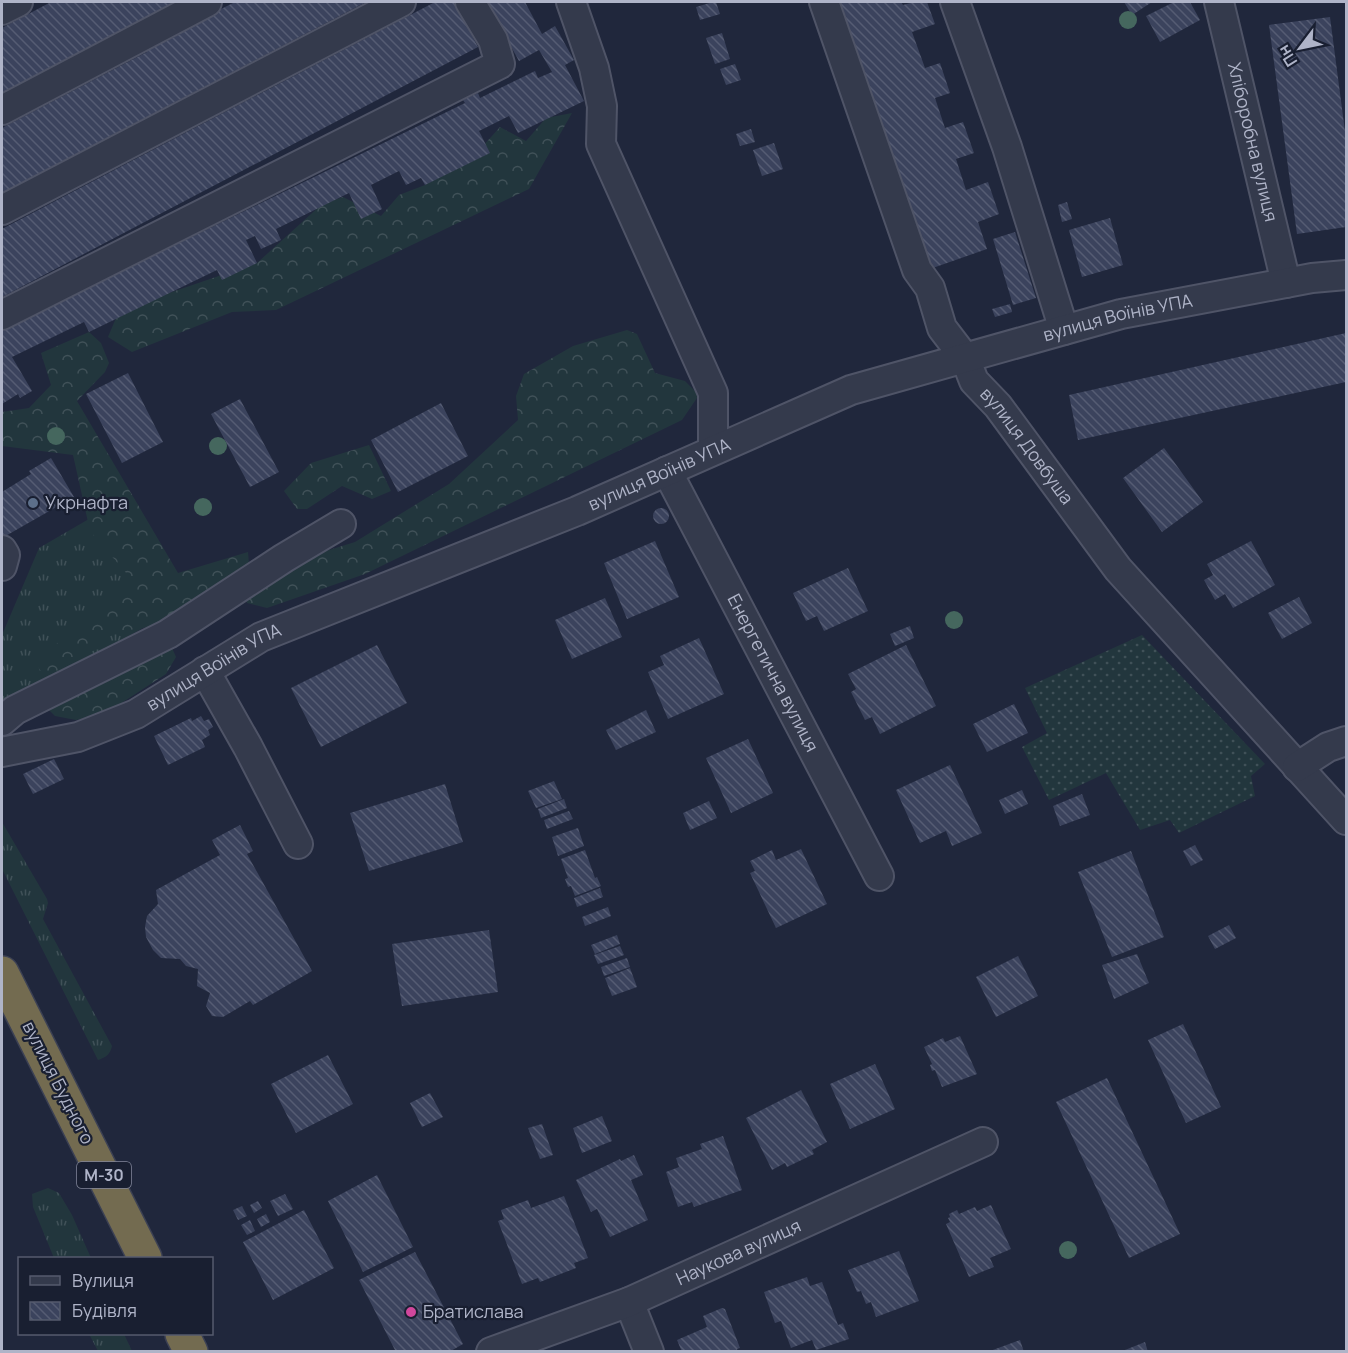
<svg xmlns="http://www.w3.org/2000/svg" width="1348" height="1353" viewBox="0 0 1348 1353" font-family="Manrope,sans-serif">
<defs>
<pattern id="grass-tufts" width="24" height="20" patternUnits="userSpaceOnUse" patternTransform="scale(1.5)"><rect width="24" height="20" fill="#22363d"/><path d="M3 7l-1-3M5 7V3M7 7l1-3M15 17l-1-3M17 17v-4M19 17l1-3" fill="none" stroke="#405158"/></pattern>
<pattern id="forest-crowns" width="20" height="18" patternUnits="userSpaceOnUse" patternTransform="scale(1.5)"><rect width="20" height="18" fill="#22363d"/><path d="M2 6a3 3 0 1 1 6 0M12 15a3 3 0 1 1 6 0" fill="none" stroke="#405158"/></pattern>
<pattern id="garden-dots" width="8" height="8" patternUnits="userSpaceOnUse" patternTransform="scale(1.5)"><rect width="8" height="8" fill="#22363d"/><path d="M2 2h.1M6 6h.1" fill="none" stroke="#405158" stroke-width="1.8" stroke-linecap="round"/></pattern>
<pattern id="building-back-hatch" width="6" height="6" patternUnits="userSpaceOnUse" patternTransform="scale(1.5)"><rect width="6" height="6" fill="#3b435d"/><path d="M-1 5l2 2M0 0l6 6M5-1l2 2" fill="none" stroke="#555c73"/></pattern>
</defs>
<rect width="100%" height="100%" fill="#20273c"/>
<path fill="url(#grass-tufts)" d="M113 505 167 614 9 705 2 706V635L39 548Z
M2 822 47 899 48 903 43 919 112 1046C110 1055 106 1057 98 1060L2 869Z
M48 1188 59 1193 72 1215 91 1258H54L33 1207 32 1194Z
M89 1334H124L132 1351H98Z"/>
<path fill="url(#forest-crowns)" d="M572 113 529 189 276 310 232 312 132 352 108 337 116 318 134 305 257 263 322 204 343 197 381 216 399 195 425 185 482 147 500 127 526 141 546 118Z
M627 330 637 334 655 373 685 381 699 395 682 420 365 574 267 608 247 603 245 593 313 555 355 542 449 484 518 420 516 396 524 374 573 346Z
M89 332 101 343 109 363 105 372 77 401 178 573 248 552 249 564 225 595 169 624 109 633 63 675H44L37 666 49 650 133 581 90 531 73 455 2 446V412L29 408 51 385 41 353Z
M369 445 391 491 372 499 342 486 307 509H297L284 491 311 463Z
M172 648 176 657 166 674 103 715 76 720 55 716 47 708Z"/>
<path fill="url(#garden-dots)" d="M1142 635 1265 764 1251 776 1255 796 1179 833 1170 820 1140 830 1106 773 1049 800 1022 747 1047 733 1025 688Z"/>
<path fill="url(#building-back-hatch)" d="M51 2H175L2 93V28Z
M235 2H366L13 187 16 192 2 196V128L147 52 144 46 162 37 165 42 180 34 177 28 205 17Z
M435 2H454L478 47 2 297V229Z
M486 2H525L542 34 555 26 574 60 565 65 584 101 518 133 509 116 479 131 490 153 425 185 421 178 406 185 399 171 371 185 382 209 361 219 349 193 276 229 281 240 261 249 255 236 246 240 257 263 222 280 217 270 89 332 84 322 12 357 32 391 20 398 18 394 2 404V330L465 103 463 100 478 93 480 98 535 71 538 78 552 72 539 50 519 61Z
M713 2H716L720 14 700 20 696 7Z
M835 2H901L903 5 914 2H927L935 24 912 32 925 68 940 63 950 93 935 98 945 128 963 122 974 153 956 159 966 190 988 182 999 214 978 222 987 249 927 270Z
M1124 2H1152L1132 15Z
M1174 2H1190L1200 20 1160 42 1146 16Z
M1330 17 1346 139V227L1297 234 1269 25Z
M722 33 730 59 715 64 706 38Z
M735 64 741 80 726 85 720 69Z
M751 129 755 142 740 146 736 134Z
M774 143 783 169 762 176 753 150Z
M1067 202 1072 219 1062 222 1058 205Z
M1110 218 1123 265 1082 277 1069 230Z
M1015 232 1036 298 1013 305 993 239Z
M1010 304 1012 312 995 317 992 309Z
M1346 333V382L1078 440 1069 395Z
M128 373 163 442 122 463 86 394Z
M240 399 279 472 250 487 211 414Z
M441 403 468 456 398 492 371 440Z
M1164 448 1203 502 1162 532 1123 478Z
M51 458 74 497 2 538V492L31 474 29 471Z
M653 516a8 8 0 1 1 16 0a8 8 0 1 1-16 0Z
M655 541 679 597 627 619 604 563Z
M1251 541 1275 585 1233 608 1225 594 1215 600 1204 580 1213 575 1207 564Z
M848 568 868 611 824 631 817 616 806 621 793 593Z
M1299 597 1312 623 1282 639 1268 613Z
M605 598 622 637 572 659 555 620Z
M910 626 914 638 895 646 890 634Z
M699 638 724 694 668 719 648 672 664 665 660 656Z
M377 645 407 703 321 747 291 688Z
M906 645 936 706 880 734 872 717 865 720 851 692 856 689 848 674Z
M1014 704 1028 733 987 752 973 724Z
M646 710 656 732 616 750 606 730Z
M201 716 204 721 209 719 213 727 208 730 210 735 202 740 205 747 168 765 154 736 191 718 192 721Z
M748 739 773 793 731 813 706 758Z
M54 759 64 779 33 794 23 774Z
M950 765 982 833 952 846 946 831 920 843 896 790Z
M554 781 562 799 536 808 528 791Z
M445 784 463 842 369 871 350 813Z
M1022 790 1028 804 1005 814 999 800Z
M1082 794 1090 815 1060 826 1053 806Z
M564 799 567 808 541 818 538 809Z
M709 801 717 818 690 830 683 813Z
M569 811 573 819 547 829 544 820Z
M240 825 253 851 247 854 312 971 253 1005 250 1001 223 1017 212 1016 206 1006 210 993 197 986 198 969 186 966 180 959 161 958 153 950 146 937 145 927 147 916 158 904 156 890 220 855 212 840Z
M578 828 584 846 558 856 552 837Z
M1195 845 1203 860 1191 866 1183 851Z
M801 849 827 904 776 928 750 873 755 871 750 861 772 850 776 860Z
M585 850 595 878 597 877 601 886 575 896 571 886 568 887 565 879 568 878 561 859Z
M1131 851 1164 937 1112 957 1078 872Z
M600 888 603 897 577 907 574 898Z
M608 907 611 916 585 926 582 917Z
M1229 925 1236 938 1215 949 1208 936Z
M489 930 498 992 402 1006 392 944Z
M617 935 620 944 595 954 591 945Z
M620 946 624 955 598 964 594 955Z
M1137 954 1149 983 1114 999 1102 965Z
M1018 956 1038 996 996 1017 976 977Z
M627 958 630 967 604 976 601 967Z
M630 968 637 987 612 996 605 978Z
M1183 1024 1221 1107 1186 1123 1148 1040Z
M960 1036 977 1074 942 1087 935 1070 932 1071 930 1065 932 1064 924 1047 943 1038 945 1042Z
M328 1055 353 1104 296 1133 271 1084Z
M875 1064 895 1109 850 1129 830 1084Z
M1107 1078 1180 1234 1129 1258 1056 1102Z
M801 1090 827 1142 812 1150 814 1154 787 1167 785 1163 772 1170 746 1118Z
M430 1093 443 1117 422 1127 410 1103Z
M602 1116 612 1141 582 1153 573 1128Z
M542 1124 553 1155 540 1159 528 1128Z
M723 1136 742 1190 694 1207 692 1202 678 1207 666 1172 679 1167 676 1158 702 1149 700 1144Z
M634 1155 643 1175 631 1180 648 1220 610 1237 597 1209 591 1212 576 1180 620 1159 621 1161Z
M377 1175 413 1247 363 1272 328 1201Z
M285 1194 293 1209 278 1216 270 1201Z
M564 1196 588 1258 574 1263 576 1268 540 1282 538 1278 522 1284 498 1221 504 1219 501 1210 528 1200 531 1208Z
M258 1201 262 1208 254 1213 250 1205Z
M991 1205 1011 1249 990 1258 994 1267 969 1277 946 1224 950 1222 948 1218 950 1217 949 1214 957 1210 959 1214 975 1207 977 1211Z
M242 1206 247 1216 238 1220 233 1210Z
M304 1210 334 1268 273 1300 243 1242Z
M266 1214 270 1222 261 1227 257 1219Z
M250 1220 255 1231 247 1235 241 1225Z
M899 1251 919 1301 876 1317 871 1302 866 1304 861 1291 857 1292 848 1270Z
M415 1252 463 1344 449 1352H396L359 1280Z
M807 1277 810 1286 822 1282 838 1325 843 1323 849 1339 816 1350 812 1340 791 1348 781 1321 775 1323 764 1292Z
M722 1308 725 1309 740 1348 737 1349 738 1352H682L677 1340 707 1327 703 1316Z
M1020 1340 1024 1352H990V1351Z
M1145 1342 1148 1352H1125V1350Z"/>
<g fill="none" stroke-linecap="round" stroke-linejoin="round">
<g stroke="#4f5467" stroke-width="32">
<g id="minor">
<path d="M571 2 594 68 602 106 601 144 713 393V450"/>
<path id="s1" d="M824 2 917 270 930 288 942 328 965 358 974 381 998 406 1118 569 1346 820"/>
<path d="M955 2 1007 147 1064 330"/>
<path id="s2" d="M1219 2 1286 283"/>
<path d="M2 10 18 2"/>
<path d="M2 110 207 2"/>
<path d="M2 210 401 2"/>
<path d="M2 315 500 64 493 40 470 2"/>
<path id="s3" d="M667 471 879 876"/>
<path d="M2 550 5 555 2 566"/>
<path d="M205 671 248 747 298 844"/>
<path d="M2 721 15 710 168 634 284 558 341 524"/>
<path id="s4" d="M2 752 78 737 136 714 261 637 577 511 851 390 1121 314 1312 278 1346 275"/>
<path d="M1297 767 1328 747 1346 741"/>
<path d="M629 1302 649 1352"/>
<path id="s5" d="M491 1352 629 1302 983 1142"/>
</g>
</g>
<g stroke="#3c4154" stroke-width="36">
<path id="highway" d="M2 973 145 1258
M182 1334 191 1352"/>
</g>
<use href="#minor" stroke="#343a4c" stroke-width="28"/>
<use href="#highway" stroke="#736b50" stroke-width="33"/>
</g>
<g fill="#45675e">
<circle cx="1128" cy="20" r="9"/>
<circle cx="56" cy="436" r="9"/>
<circle cx="218" cy="446" r="9"/>
<circle cx="203" cy="507" r="9"/>
<circle cx="954" cy="620" r="9"/>
<circle cx="1068" cy="1250" r="9"/>
</g>
<circle fill="#5c6f8a" stroke="#191f31" stroke-width="2" cx="33" cy="503" r="6"/>
<circle fill="#d1479c" stroke="#191f31" stroke-width="2" cx="411" cy="1312" r="6"/>
<g text-anchor="middle" stroke-width="4.5" stroke-linejoin="round" paint-order="stroke">
<rect fill="#191f31" stroke="#82879b" stroke-width="1.5" x="77" y="1162" width="54" height="26" rx="4.5"/>
<g font-size="16" font-weight="bold" fill="#afb4c8">
<text x="104" y="1181">М-30</text>
</g>
<g font-size="18" fill="#afb4c8" stroke="#191f31">
<text dy="6" stroke="none"><textPath href="#s2" startOffset="144">Хліборобна вулиця</textPath></text>
<text dy="6" stroke="none"><textPath href="#s4" startOffset="1203">вулиця Воїнів УПА</textPath></text>
<text dy="6" stroke="none"><textPath href="#s1" startOffset="494">вулиця Довбуша</textPath></text>
<text dy="6" stroke="none"><textPath href="#s4" startOffset="717">вулиця Воїнів УПА</textPath></text>
<text dy="6" stroke="none"><textPath href="#s4" startOffset="231">вулиця Воїнів УПА</textPath></text>
<text dy="6" stroke="none"><textPath href="#s3" startOffset="228">Енергетична вулиця</textPath></text>
<text transform="translate(58 1083) rotate(63)" y="6">вулиця Будного</text>
<text dy="6" stroke="none"><textPath href="#s5" startOffset="267">Наукова вулиця</textPath></text>
</g>
<g font-size="18" fill="#afb4c8" stroke="#191f31" text-anchor="start">
<text x="45" y="509">Укрнафта</text>
<text x="423" y="1318">Братислава</text>
</g>
</g>
<rect width="1348" height="1353" fill="none" stroke="#afb4c8" stroke-width="6"/>
<rect x="18" y="1257" width="195" height="78" fill="#191f31" stroke="#555b6d" stroke-width="1.5"/>
<rect x="30" y="1276" width="30" height="9" fill="#343a4c" stroke="#555b6d" stroke-width="1.5"/>
<text x="72" y="1287" font-size="18" fill="#afb4c8">Вулиця</text>
<rect x="30" y="1302" width="30" height="18" fill="url(#building-back-hatch)" stroke="#555b6d" stroke-width="1.5"/>
<text x="72" y="1317" font-size="18" fill="#afb4c8">Будівля</text>
<g transform="translate(1300 48) rotate(238)" stroke="#191f31" stroke-width="4.5" paint-order="stroke">
<path d="M0-4.5L10 22L0 15L-10 22Z" fill="#afb4c8"/>
<text y="-9" font-size="16" font-weight="bold" text-anchor="middle" fill="#afb4c8">Пн</text>
</g>
</svg>
